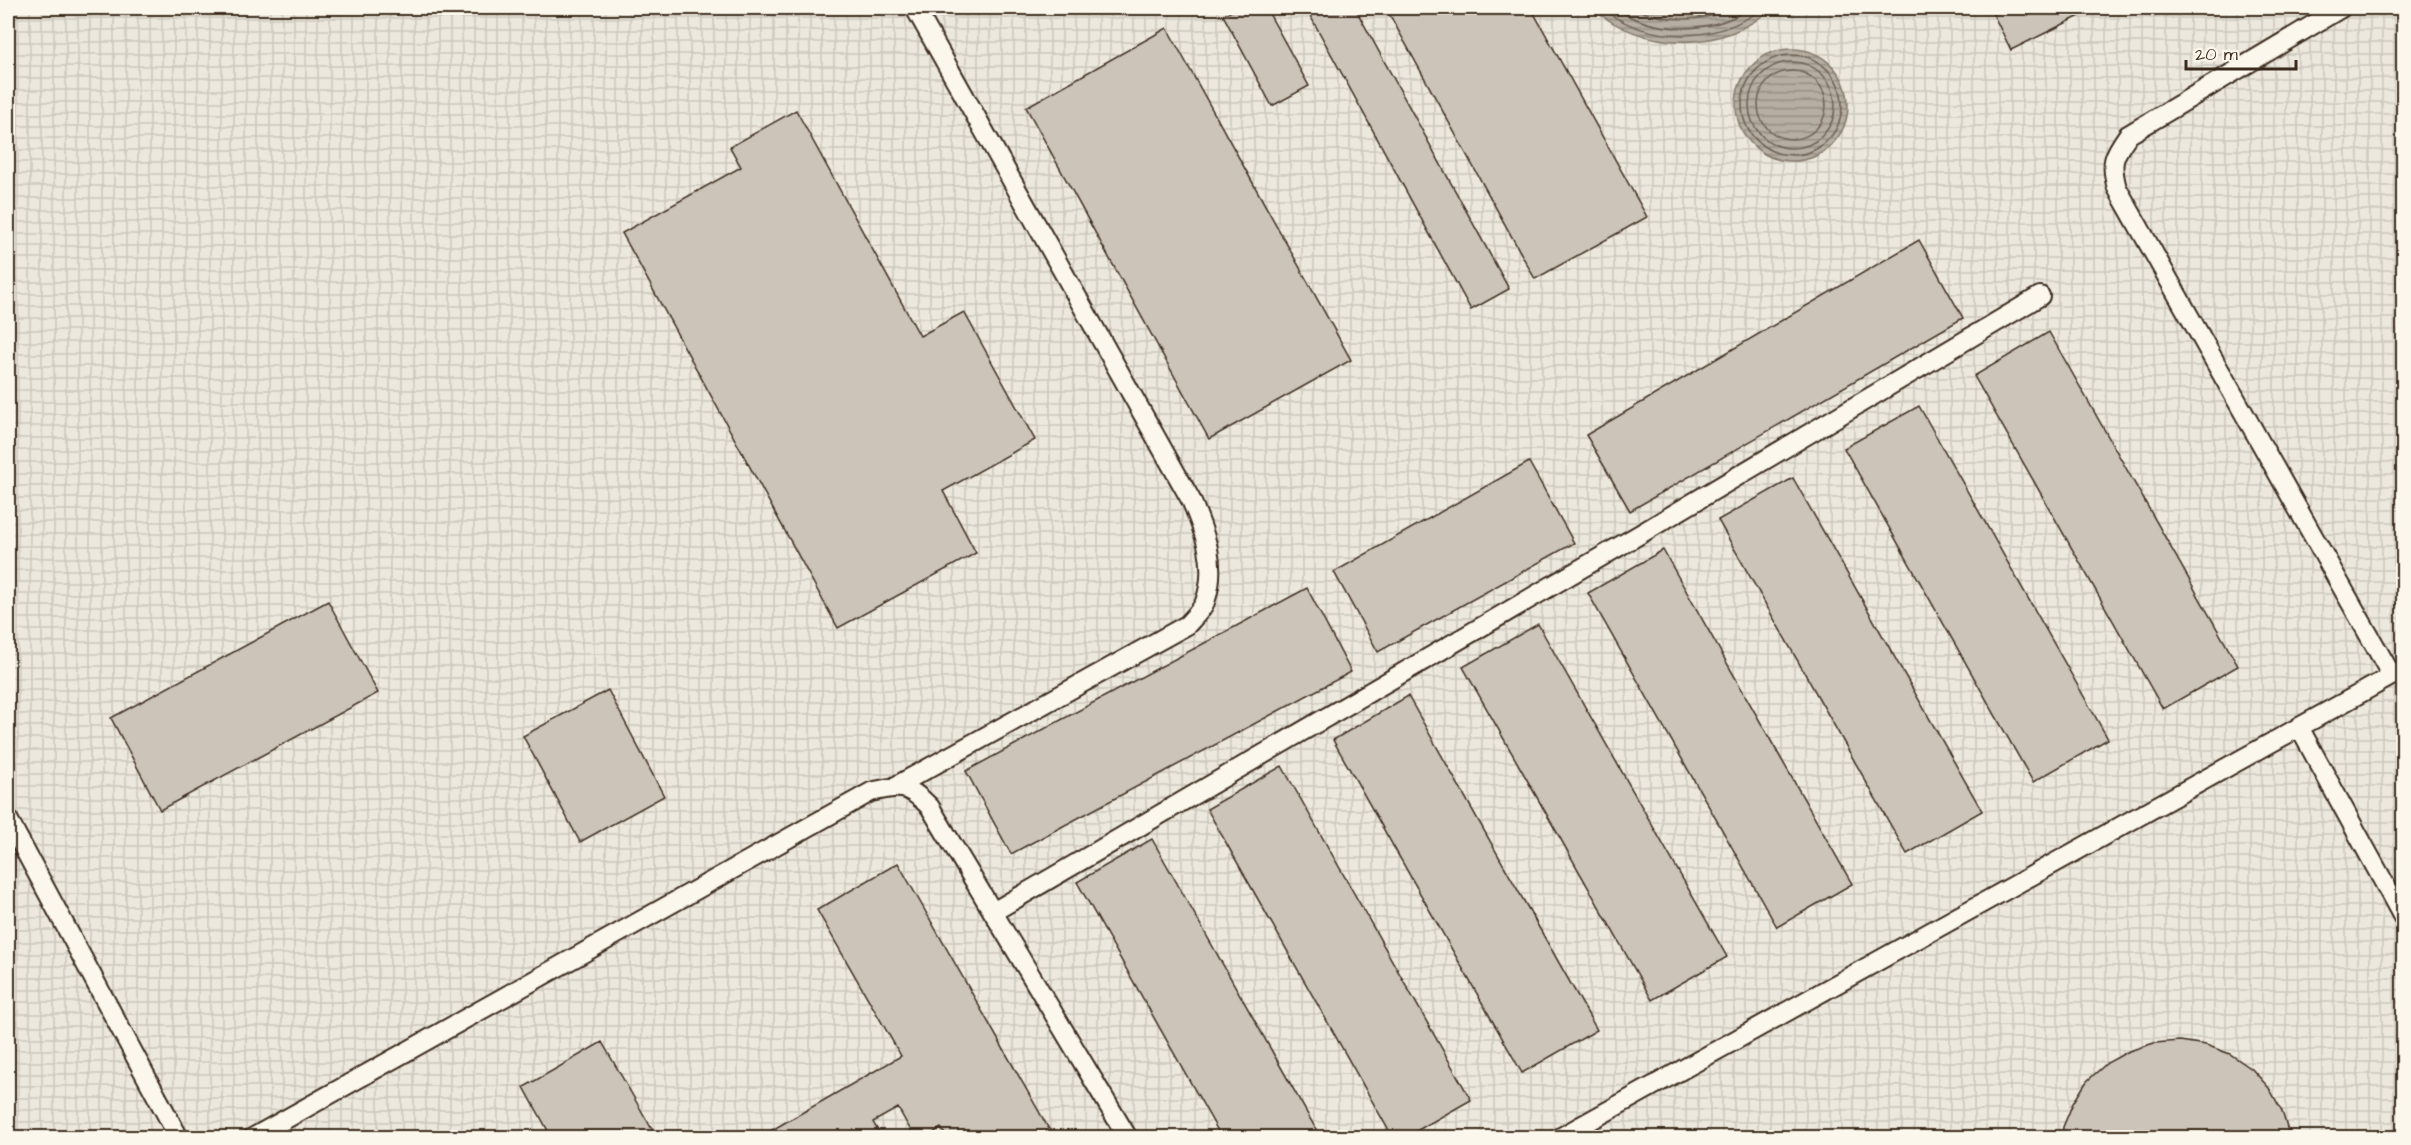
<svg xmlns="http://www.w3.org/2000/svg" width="2411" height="1145" viewBox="0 0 2411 1145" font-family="'Architects Daughter',sans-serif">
<defs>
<pattern id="industrial-grid" width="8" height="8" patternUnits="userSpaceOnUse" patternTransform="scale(1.5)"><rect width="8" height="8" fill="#ede8dd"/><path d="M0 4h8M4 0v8" fill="none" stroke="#ccc7bd"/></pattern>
<pattern id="water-rules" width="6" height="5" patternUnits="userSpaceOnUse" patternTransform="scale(1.5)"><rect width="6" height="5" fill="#b6aea2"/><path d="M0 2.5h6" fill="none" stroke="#958e83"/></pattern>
</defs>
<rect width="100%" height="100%" fill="#fbf7ec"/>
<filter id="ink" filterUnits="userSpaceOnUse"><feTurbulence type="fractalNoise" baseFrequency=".0167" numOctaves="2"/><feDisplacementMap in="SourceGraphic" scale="12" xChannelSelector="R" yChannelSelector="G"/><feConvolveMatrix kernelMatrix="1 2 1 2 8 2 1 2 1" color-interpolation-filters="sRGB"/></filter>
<g filter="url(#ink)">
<path fill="url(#industrial-grid)" d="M8 8H2403V1137H8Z"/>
<path fill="url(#water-rules)" stroke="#85796d" stroke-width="1.5" d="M1592 8H1772C1722 54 1642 51 1592 8Z
M1736 105a56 56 0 1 1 112 0a56 56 0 1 1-112 0Z"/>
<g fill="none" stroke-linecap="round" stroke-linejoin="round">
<path stroke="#6c5f53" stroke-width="1.5" d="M1601 8C1649 44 1715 44 1763 8
M1614 8C1655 34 1709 35 1750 8
M1632 8C1664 21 1700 24 1732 8
M1742 105a50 50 0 1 1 100 0a50 50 0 1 1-100 0Z
M1749 105a43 43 0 1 1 86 0a43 43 0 1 1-86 0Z
M1758 105a34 34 0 1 1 68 0a34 34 0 1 1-68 0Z"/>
</g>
<path fill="#ccc4b9" stroke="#3b2a1e" stroke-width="1.5" d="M1238 8H1266L1309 86 1272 106 1223 15Z
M1306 8H1355L1509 289 1471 310Z
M1386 8H1531L1647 217 1535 279Z
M1990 8H2096L2011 50Z
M1167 28 1351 360 1209 439 1026 107Z
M796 110 920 336 964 312 1035 440 943 491 976 553 838 628 622 233 741 167 730 147Z
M1919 240 1963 318 1630 511 1586 435Z
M2049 332 2238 666 2163 709 1974 376Z
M1919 406 2108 739 2033 782 1844 448Z
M1529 462 1574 543 1378 652 1334 572Z
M1793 478 1982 811 1907 854 1718 520Z
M1663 550 1852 884 1777 927 1588 593Z
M1307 588 1351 672 1011 854 966 771Z
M328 601 378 693 160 810 111 718Z
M1538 624 1727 957 1652 1000 1463 667Z
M608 690 664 796 580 842 523 736Z
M1408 696 1597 1030 1522 1073 1333 740Z
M1282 766 1471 1100 1404 1138H1393L1207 809Z
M1152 839 1321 1138H1222L1077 882Z
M898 863 1054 1138H947L941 1128 925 1138H915L898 1108 873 1122 882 1138H758L901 1056 817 910Z
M2180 1041 2206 1045 2230 1054 2252 1069 2269 1088 2282 1111 2290 1138H2062L2063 1127 2073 1103 2087 1081 2107 1063 2129 1051 2154 1043Z
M602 1042 657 1138H552L524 1087Z"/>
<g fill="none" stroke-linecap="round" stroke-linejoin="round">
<g stroke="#3b2a1e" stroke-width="22">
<path id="service" d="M2341 8 2128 135C2113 156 2110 162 2117 188L2392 676
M2299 727 2404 919
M896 786 1187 625C1193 618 1202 610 1205 602 1218 565 1205 533 1191 500L915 8
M8 819 179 1138
M993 912 1642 533 2040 296
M252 1138 871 792C901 785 907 784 930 807L1128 1138
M1559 1138 2404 669"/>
</g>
<use href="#service" stroke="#fbf7ec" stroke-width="18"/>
</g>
</g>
<rect width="2411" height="1145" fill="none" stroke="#fbf7ec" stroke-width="30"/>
<rect x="15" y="15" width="2381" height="1115" fill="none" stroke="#3b2a1e" stroke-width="2" filter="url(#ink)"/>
<path d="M2186 60v9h110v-9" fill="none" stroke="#3b2a1e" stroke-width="3"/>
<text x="2195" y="60" font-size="18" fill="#3b2a1e" stroke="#fbf7ec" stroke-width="4.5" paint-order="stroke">20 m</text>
</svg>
